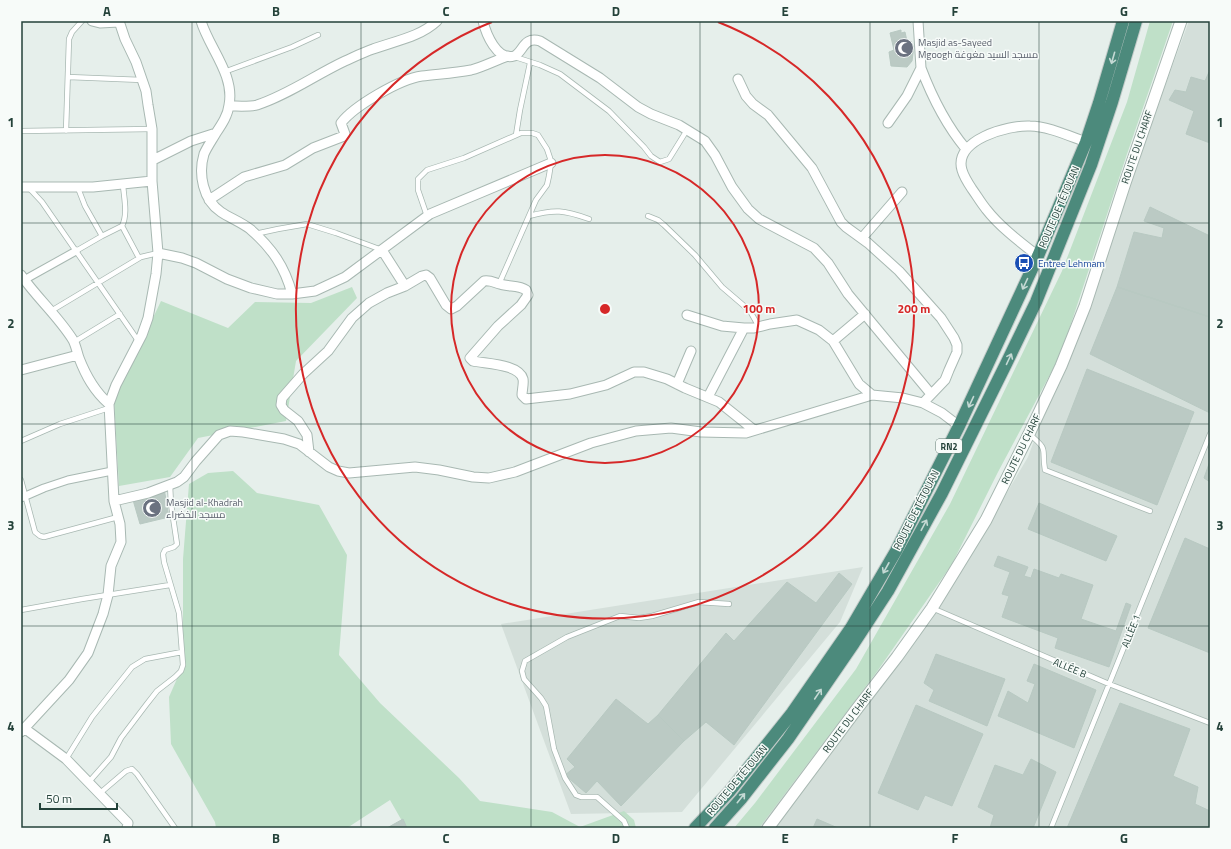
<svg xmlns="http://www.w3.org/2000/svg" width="1231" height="849" font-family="'Titillium Web',Cairo,sans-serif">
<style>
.built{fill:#d4dfda}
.green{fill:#bfe0c8}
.building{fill:#bbcac4;stroke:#b8c9c2}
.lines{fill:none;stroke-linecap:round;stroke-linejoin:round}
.service-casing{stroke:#a8b8b2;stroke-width:6}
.pedestrian-casing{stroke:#a8b8b2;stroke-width:9}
.minor-casing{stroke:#a8b8b2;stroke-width:11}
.tertiary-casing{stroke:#a8b8b2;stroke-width:13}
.trunk-casing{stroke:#c2cac8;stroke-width:14}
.service{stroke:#fff;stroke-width:4.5}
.pedestrian{stroke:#fff;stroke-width:7}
.minor{stroke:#fff;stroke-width:9}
.tertiary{stroke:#fff;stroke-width:11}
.trunk{stroke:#4c8a7c;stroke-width:12}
.oneway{stroke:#c4d9d4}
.grid{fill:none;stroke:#24423a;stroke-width:1;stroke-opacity:0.55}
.ring{fill:none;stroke:#d62828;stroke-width:2}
.labels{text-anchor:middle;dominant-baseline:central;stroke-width:3;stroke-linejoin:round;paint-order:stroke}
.shield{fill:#f7fbf9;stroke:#637a73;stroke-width:1}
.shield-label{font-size:9px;font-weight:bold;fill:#24423a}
.worship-label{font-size:10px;fill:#5b616d;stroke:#f7fbf9;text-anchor:start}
.street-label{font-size:10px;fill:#24423a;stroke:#f7fbf9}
.transit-label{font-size:10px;fill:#164399;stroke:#f7fbf9;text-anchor:start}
.centre{fill:#d62828;stroke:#f7fbf9;stroke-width:2}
.ring-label{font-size:12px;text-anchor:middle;font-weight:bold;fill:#d62828;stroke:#f7fbf9;stroke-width:3;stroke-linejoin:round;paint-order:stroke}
.neatline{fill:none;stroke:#24423a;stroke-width:1.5}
.grid-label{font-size:13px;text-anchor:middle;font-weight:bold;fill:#24423a}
</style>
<rect width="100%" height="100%" fill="#e6efeb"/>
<path class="built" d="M1189 21H1210V828H746L931 621 1028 457Z
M863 567 840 622 682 812 571 814 501 624Z"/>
<path class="green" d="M1150 21H1173L1127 154 1061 354 998 472 952 564 876 673 759 828H734L755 803 856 669 950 504 1062 271 1127 102Z
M352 287 357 298 296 361 286 421 198 438 170 477 119 486 114 400 161 301 228 328 255 302 311 303Z
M233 471 257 493 319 505 347 555 339 655 380 703 459 778 480 801 552 812 580 827 624 811 634 820 636 828H406L390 800 347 828H216L215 822 171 744 169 697 183 665V559L189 484 208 473Z"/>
<path class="building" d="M901 30V33L905 32 908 46H914L912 61 907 67 891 66 889 52 894 50 890 33Z
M1209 72H1210V143L1186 134 1194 111 1169 100 1175 90 1186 92 1191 77 1205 81Z
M1150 207 1210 236V317L1117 287 1134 232 1162 238 1164 228 1144 221Z
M1117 287 1210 317V413L1090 354Z
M1087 369 1194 412 1157 505 1051 462Z
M1210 461V482L1204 478Z
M164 488 169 517 140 524 133 500 161 493V489Z
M1039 503 1117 536 1106 561 1028 529Z
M1185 538 1210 549V653L1148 628Z
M998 556 1028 567 1024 576 1031 578 1034 569 1059 578 1061 574 1093 585 1081 619 1116 631 1126 603 1131 605 1109 667 1055 648 1058 638 1002 617 1009 596 1002 594 1010 572 994 566Z
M839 573 852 584 734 745 706 722 684 741 658 715 726 633 734 641 787 582 816 603Z
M936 654 1005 679 987 726 929 701 934 690 924 683Z
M1034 664 1096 690 1074 748 998 716 1008 691 1028 703 1035 684 1027 681Z
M616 699 648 724 658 715 684 741 621 806 597 781 586 793 565 775 575 767 567 759Z
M1120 703 1190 729 1173 776 1198 787 1195 804 1210 811 1209 828H1067Z
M916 705 983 734 952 806 925 795 918 810 878 793Z
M1031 759 1056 772 1033 828H990L994 815 978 807 995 765 1023 775Z
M403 819 407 828H387Z
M817 819 838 828H813Z"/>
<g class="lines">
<defs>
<path id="service" d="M515 57 540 65 560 74 609 111 644 147 651 156 660 162 669 159 687 130
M224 72 292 47 318 35
M68 77 142 80
M21 131 152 129
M66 131 69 39 72 32 82 21
M516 135 520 110 530 63
M28 187 42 202 139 342
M78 188 85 206 102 236
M427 216 418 190V179L427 170 464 158 521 133H532L538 135 547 149 550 158 551 163 549 176 547 185 536 200 499 284
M529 216C555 209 564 210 589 219
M648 216 658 220 664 225 695 255 722 287 750 311 759 327
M122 226 139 258
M255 234 278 229 307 224 336 233 382 250
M76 251 102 236 122 226C128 214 124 198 123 185
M51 311 141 257 158 253
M74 342 120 314
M1029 434C1050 451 1041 448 1045 470L1150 511
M21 441 60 424 109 408
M21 480 35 532 40 536 44 537 118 517
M932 608 1109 684 1210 723
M21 610 82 599 170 585
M66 759 92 717 132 667 145 659 182 652
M88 783 111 757 121 738 146 705 157 691 175 677 181 671 183 665 179 613 164 562 163 554 165 550 174 547 177 544 171 504 170 485
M99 794 126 771 132 769 137 774 175 828
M627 828 624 821 597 797H581L576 795 565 778 554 749 546 706 541 698 524 679 522 671 525 661 567 637 620 616 639 618 652 616 699 602 729 604
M1051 828 1210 434"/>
<path id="pedestrian" d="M24 280 76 251
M21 498 44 488 68 480 112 471"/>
<path id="minor" d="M92 21 100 23 119 22
M201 21C209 48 235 75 229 105 228 115 222 124 216 133
M483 21C486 34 497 61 514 56 523 53 523 36 540 41L600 78 638 107 651 114 679 125 705 141 715 155 732 187 748 209 759 219 814 248 828 263 848 294 931 394
M921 68C932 97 946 125 966 149
M738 79 746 96 753 104 768 115 812 168 841 222 846 227 868 243 899 271 941 318 954 338 957 345V352L949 370 945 380 923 403 942 413 959 426
M229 106C238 106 249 107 257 105 288 95 315 75 345 61 354 57 364 52 373 49 395 41 420 37 437 21
M888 123 907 96 921 68 918 21
M153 160 191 141 216 133C212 140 207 147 204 154 198 174 203 200 221 212 230 218 241 222 250 229 272 248 285 267 292 294
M21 187H93L152 181
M209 200 244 177 285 165 313 148 344 136 345 134 341 123C354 106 400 79 422 76 438 74 455 73 471 70 483 67 496 60 508 56
M862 238 902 192
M158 253 182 258 196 263 227 279 251 288 277 294H292L315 291 345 277 430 214 551 163
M1038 256C1020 242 1000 227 986 209 981 203 977 196 972 189 968 183 964 177 962 170 953 140 1008 125 1030 126 1047 126 1069 136 1086 142
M21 275C37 298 58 316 73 340 76 346 77 352 79 358 86 376 94 391 109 404
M405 286 422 276 426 275 430 278 446 305 451 309 457 306 484 281C491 280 495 283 500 284 509 287 519 285 526 290L528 295 521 305 498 326 470 358 473 361C486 364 519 364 523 379 524 384 522 390 522 395L526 399 570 394 606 385 634 372H644L667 379 685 388 719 402 754 430
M687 315 722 326 744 328H754L770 324 797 320 819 330 833 341 859 384 872 395 903 398 923 403
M833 341 865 314
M21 370 78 355
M677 384 691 351
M708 397 744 328
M309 452 307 435 298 421 284 410 281 405 282 398 303 374 328 351 352 318 369 303 387 293 405 286 382 250
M114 501 148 493 177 482 184 477 196 461 219 435 230 431 243 432 284 439 299 444 329 467 338 471 349 473 415 467 439 470 473 477 489 478 515 472 591 443 636 431 671 428 701 432 746 433 872 395
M24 728 66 759 128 823 127 828
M21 732 69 680 88 653 103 614 108 595 111 566 121 542 120 524 114 501 109 404 116 385 142 335 148 318 156 274 158 253 152 181V129L148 105 146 91 136 62 125 39 119 21"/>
<path id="tertiary" d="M768 828 856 710 897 657 932 608 986 520 1029 434 1061 366 1085 306 1125 183 1181 21"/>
<path id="trunk" d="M695 828 729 792 792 713 851 628 896 551 959 426 1038 256 1086 142 1099 103 1123 21
M715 828 741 799 788 739 854 643 888 591 942 493 1006 364 1036 302 1091 165 1112 102 1136 21"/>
</defs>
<use href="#service" class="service-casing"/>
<use href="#pedestrian" class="pedestrian-casing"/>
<use href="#minor" class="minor-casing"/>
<use href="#tertiary" class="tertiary-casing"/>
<use href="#trunk" class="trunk-casing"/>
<use href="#service" class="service"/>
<use href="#pedestrian" class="pedestrian"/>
<use href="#minor" class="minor"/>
<use href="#tertiary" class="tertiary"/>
<use href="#trunk" class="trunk"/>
</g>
<defs><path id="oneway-shaft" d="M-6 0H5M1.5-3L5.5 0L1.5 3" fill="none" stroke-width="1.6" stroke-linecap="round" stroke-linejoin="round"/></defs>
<g class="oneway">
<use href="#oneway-shaft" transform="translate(1113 58) rotate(106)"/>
<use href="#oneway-shaft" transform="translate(1025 284) rotate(115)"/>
<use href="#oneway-shaft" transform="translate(1009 359) rotate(-65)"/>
<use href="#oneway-shaft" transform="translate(971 402) rotate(115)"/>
<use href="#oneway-shaft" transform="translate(924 525) rotate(-62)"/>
<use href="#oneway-shaft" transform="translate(886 568) rotate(119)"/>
<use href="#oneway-shaft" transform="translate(818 694) rotate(-56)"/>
<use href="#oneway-shaft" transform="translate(741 798) rotate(-51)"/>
</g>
<path class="grid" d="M192 21V828M361 21V828M531 21V828M700 21V828M870 21V828M1039 21V828M21 223H1210M21 424H1210M21 626H1210"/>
<g class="ring">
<circle cx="605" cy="309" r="154"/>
<path d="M718 22A309 309 0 1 1 492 22"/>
</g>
<defs>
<symbol id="mosque-disc" viewBox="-11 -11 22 22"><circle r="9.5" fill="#6b7280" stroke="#f7fbf9"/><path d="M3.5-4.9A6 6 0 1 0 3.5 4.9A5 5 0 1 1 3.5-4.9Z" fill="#fff"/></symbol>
<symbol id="bus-disc" viewBox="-11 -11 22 22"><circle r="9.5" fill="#1a4fb4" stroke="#f7fbf9"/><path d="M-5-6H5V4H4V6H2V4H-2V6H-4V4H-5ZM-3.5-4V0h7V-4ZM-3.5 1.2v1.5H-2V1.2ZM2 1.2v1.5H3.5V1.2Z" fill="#fff"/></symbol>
</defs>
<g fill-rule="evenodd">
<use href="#mosque-disc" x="893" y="37" width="22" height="22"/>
<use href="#bus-disc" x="1013" y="252" width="22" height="22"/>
<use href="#mosque-disc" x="141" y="497" width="22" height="22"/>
</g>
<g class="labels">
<rect class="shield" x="936" y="439" width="26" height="14" rx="3"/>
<g class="shield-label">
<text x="949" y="446">RN2</text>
</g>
<g class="worship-label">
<text x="918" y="42">Masjid as-Sayeed<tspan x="918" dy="12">Mgoogh مسجد السيد مغوغة</tspan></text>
<text x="166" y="502">Masjid al-Khadrah<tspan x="166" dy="12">مسجد الخضراء</tspan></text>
</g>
<g class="street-label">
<text transform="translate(1137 147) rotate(-71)">ROUTE DU CHARF</text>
<text transform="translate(1059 207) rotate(-67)">ROUTE DE TÉTOUAN</text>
<text transform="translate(1021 449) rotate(-64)">ROUTE DU CHARF</text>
<text transform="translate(916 510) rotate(-63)">ROUTE DE TÉTOUAN</text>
<text transform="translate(1131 631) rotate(-68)">ALLÉE 1</text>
<text transform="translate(1070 668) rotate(23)">ALLÉE B</text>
<text transform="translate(848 721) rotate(-53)">ROUTE DU CHARF</text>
<text transform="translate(737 780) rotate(-50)">ROUTE DE TÉTOUAN</text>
</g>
<g class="transit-label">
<text x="1038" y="263">Entree Lehmam</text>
</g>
</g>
<circle cx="605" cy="309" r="6" class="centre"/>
<g class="ring-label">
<text x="759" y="313">100 m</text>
<text x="914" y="313">200 m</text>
</g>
<rect width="1231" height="849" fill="none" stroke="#f7fbf9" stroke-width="44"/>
<path d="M40 803v6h77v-6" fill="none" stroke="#24423a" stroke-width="2"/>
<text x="46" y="803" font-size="12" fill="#24423a" stroke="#f7fbf9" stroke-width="3" paint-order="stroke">50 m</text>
<rect x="22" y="22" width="1187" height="805" class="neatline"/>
<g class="grid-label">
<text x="107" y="16">A</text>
<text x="276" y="16">B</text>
<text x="446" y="16">C</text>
<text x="616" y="16">D</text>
<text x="785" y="16">E</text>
<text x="955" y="16">F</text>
<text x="1124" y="16">G</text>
<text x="11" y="127">1</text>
<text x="1220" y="127">1</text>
<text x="11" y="328">2</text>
<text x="1220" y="328">2</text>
<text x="11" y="530">3</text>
<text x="1220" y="530">3</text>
<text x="11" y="731">4</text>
<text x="1220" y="731">4</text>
<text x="107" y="843">A</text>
<text x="276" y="843">B</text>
<text x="446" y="843">C</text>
<text x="616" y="843">D</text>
<text x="785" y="843">E</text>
<text x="955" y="843">F</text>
<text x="1124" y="843">G</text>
</g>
</svg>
